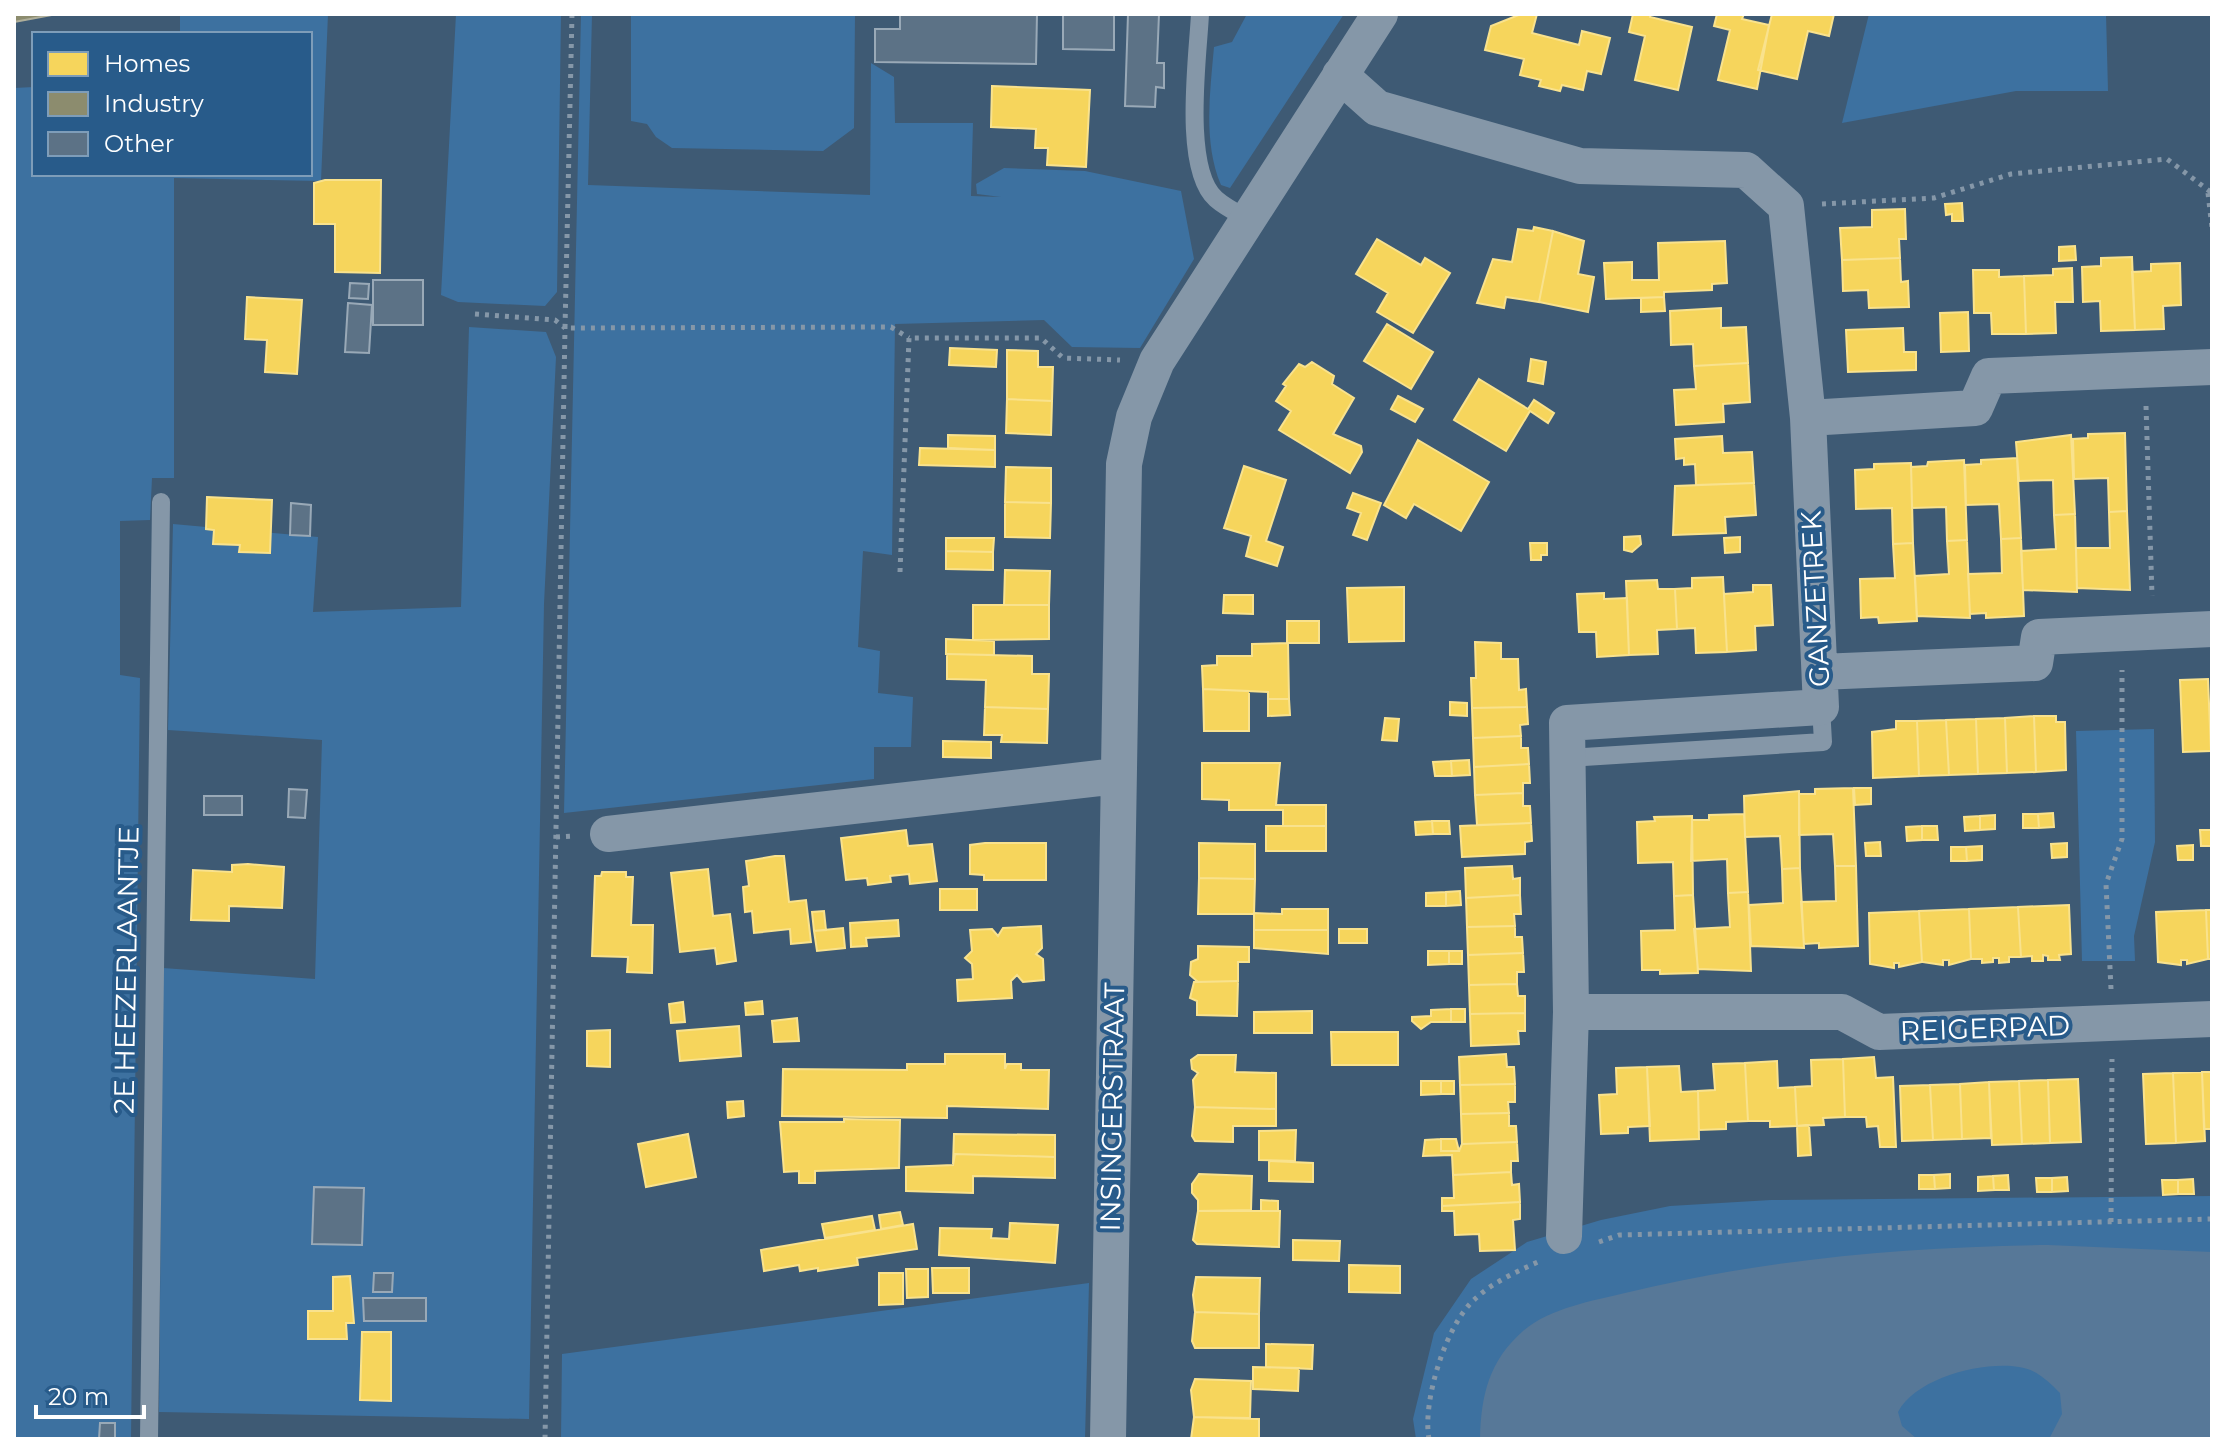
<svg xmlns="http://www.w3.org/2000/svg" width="2226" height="1453" font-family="Montserrat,sans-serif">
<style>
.green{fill:#3d71a0}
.water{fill:#577898}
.homes{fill:#f6d55c;stroke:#f9e28d;stroke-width:2}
.industry{fill:#8c8c6e;stroke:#aeae9a;stroke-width:2}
.building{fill:#5c7286;stroke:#99a9b7;stroke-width:2}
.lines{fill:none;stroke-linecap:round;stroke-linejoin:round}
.path{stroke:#8597a8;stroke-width:5;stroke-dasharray:4 6;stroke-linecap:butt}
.lane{stroke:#8597a8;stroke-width:18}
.street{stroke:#8597a8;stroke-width:36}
.labels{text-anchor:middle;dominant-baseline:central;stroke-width:8;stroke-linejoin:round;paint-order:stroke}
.street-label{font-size:28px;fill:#fff;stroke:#285b8a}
</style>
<rect width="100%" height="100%" fill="#3e5a74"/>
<path class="green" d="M180 14H328L321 181 174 178V478H152L150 520 120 521V675L140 678 131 1439H14V88L34 87V174H310V34H180Z
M456 14H561L557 292 545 306 458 302 441 295Z
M581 14H592L588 185 870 195 871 63 894 77 895 123H973L971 196 1001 197 977 194 976 184 1004 168 1085 171 1181 191 1194 259 1140 348 1072 347 1044 320 895 324 892 555 863 551 858 647 880 651 878 693 913 697 911 747H874V779L564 813Z
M631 14H855L854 128 823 151 672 148 656 137 647 124 631 121Z
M1247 14H1344L1230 188 1221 185C1203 142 1210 93 1214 47L1232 42Z
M1869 14H2106L2108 91H2016L1842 123Z
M469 327 546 332 556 357 544 604 529 1419 159 1412 163 968 315 979 322 740 168 730 173 524 318 537 313 612 461 607Z
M2154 729 2155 842 2134 936 2135 961H2082L2076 731Z
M2212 1196V1439H1416L1413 1419 1434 1333 1471 1279 1527 1242 1601 1220 1670 1206 1771 1200Z
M1089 1283 1085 1439H561L562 1354Z"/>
<path class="water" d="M2048 1245 2212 1252V1439H2049L2062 1414 2060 1393C2049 1382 2036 1369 2019 1367 1982 1361 1916 1378 1898 1412L1902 1426 1917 1439H1480C1481 1395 1489 1361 1523 1331 1550 1308 1592 1301 1625 1293 1764 1259 1906 1247 2048 1245Z"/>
<path class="homes" d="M1521 14H1537L1532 33 1579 45 1582 31 1610 38 1601 74 1587 71 1583 90 1562 85 1560 91 1539 86 1541 80 1520 75 1524 59 1485 50 1491 26Z
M1633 14H1650V17L1692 27 1678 90 1635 80 1645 36 1629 32Z
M1717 14H1744L1742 19 1769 25 1757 89 1718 80 1730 30 1714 26Z
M1772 14H1834L1829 36 1808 31 1797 79 1758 70Z
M992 86 1090 90 1086 167 1047 165 1048 148H1035L1036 129 991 127Z
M325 180H381L380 273 335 272V224H314V183Z
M1945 204 1962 203 1963 221H1952V214L1946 215Z
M1905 209 1906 239H1899L1900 258 1842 260 1840 228 1872 227V210Z
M1534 227 1553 231 1539 302 1506 297 1504 308 1477 303 1493 259 1512 262 1518 229 1533 231Z
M1553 231 1584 241 1578 274 1594 277 1588 312 1539 302Z
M1377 239 1421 265 1425 258 1450 273 1413 333 1377 312 1388 293 1356 274Z
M1725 241 1727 283 1712 284V290L1664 292V297L1606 299 1604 263 1632 262V280H1659L1658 243Z
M2075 246 2076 260 2059 261V247Z
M2132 257 2135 330 2101 331 2100 301 2083 302 2082 267 2101 266V258Z
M1900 258 1901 282 1908 281 1909 307 1869 308 1868 290 1843 291 1842 260Z
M2180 263 2181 305 2163 306 2164 329 2135 330 2132 272 2151 271V264Z
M2072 268 2073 302H2055L2056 333 2026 334 2024 276 2053 275V269Z
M1973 270H1999V277L2024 276 2026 334H1992L1991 313H1974Z
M247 297 302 300 297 374 265 372 267 340 245 339Z
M1664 297 1665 311 1641 312V298Z
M1721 308V328L1746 327 1748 363 1694 366 1693 344 1671 345 1670 311Z
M1968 312 1969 351 1941 352 1940 313Z
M1387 324 1433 352 1411 389 1364 361Z
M1903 328 1904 352H1916V370L1848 372 1846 330Z
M950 348 997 350 996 367 949 365Z
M1007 350 1038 351V367H1053L1052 401 1007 399Z
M1531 359 1546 362 1543 384 1528 381Z
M1312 362 1334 376 1332 384 1354 398 1333 434 1361 446 1362 452 1350 473 1279 430 1291 411 1276 401 1286 386 1283 384 1299 364 1305 367Z
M1748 363 1750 402 1723 404 1724 422 1676 425 1674 390 1696 389 1694 366Z
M1479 379 1528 409 1534 400 1554 413 1548 423 1530 411 1506 451 1454 420Z
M1398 396 1423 409 1415 422 1391 409Z
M1007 399 1052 401 1051 435 1006 433Z
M2125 433 2127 511 2109 512 2108 478 2074 479 2073 439 2088 438V434Z
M948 435 995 436V450L948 448Z
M2071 435 2075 514 2054 515 2053 480 2019 481 2016 442Z
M1722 436 1723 453 1752 452 1754 483 1696 485 1695 464 1684 465V458L1676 459 1675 439Z
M1418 440 1489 482 1461 531 1414 504 1406 518 1384 505Z
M920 448 995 450V467L919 465Z
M2017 458 2021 538 2001 539 1999 504 1966 505 1965 465 1981 464V460Z
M1964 460 1967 540 1947 541 1946 507 1912 508 1911 467 1927 466 1928 462Z
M1911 463 1913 543 1893 544 1892 508 1856 509 1855 470 1874 469V464Z
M1244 466 1286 480 1266 541 1283 547 1277 566 1246 556 1251 536 1224 528Z
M1006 467 1051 468V503L1005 502Z
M1754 483 1756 515 1725 517 1726 533 1673 535 1675 486Z
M1353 493 1381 503 1367 540 1353 535 1361 513 1347 508Z
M207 497 272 500 270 553 239 552 240 545 213 544 214 530 206 529Z
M1005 502 1051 503 1050 538 1005 537Z
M2127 511 2130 590 2077 588 2076 548H2110L2109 512Z
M2075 514 2077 592 2023 590 2021 551 2056 549 2054 515Z
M1640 536 1641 544 1632 552 1624 550V537Z
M1740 537V552L1725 553 1724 538Z
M946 538H994L993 552 946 551Z
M2021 538 2024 616 1986 618V613L1970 614 1968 574 2002 573 2001 539Z
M1967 540 1970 618 1917 616 1915 576 1949 574 1947 541Z
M1530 543H1547V555H1541V560H1531Z
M1913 543 1917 621 1879 623 1878 617 1861 618 1860 579 1895 578 1893 544Z
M946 551 993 552V570L946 569Z
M1005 570 1050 571 1049 605H1004Z
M1723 577 1727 652 1696 653 1695 628 1677 629 1675 589 1692 588V578Z
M1657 580 1658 589H1675L1677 629 1657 630 1658 654 1629 655 1626 581Z
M1753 585H1771L1773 625 1755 626 1756 650 1727 652 1724 594 1753 592Z
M1404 587V641L1349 642 1347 588Z
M1604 593V599L1627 598 1629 655 1597 657 1596 632H1579L1577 594Z
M1224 595H1253V614L1223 613Z
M973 605H1049V639L973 640Z
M1287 621H1319V643H1287Z
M946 639 994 641V655L946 654Z
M1475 642 1501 643V659H1518L1519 690 1526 689 1527 707 1472 708 1471 678H1476Z
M1288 643 1289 699H1268V692L1203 689 1202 666 1217 665V656H1252V644Z
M947 654 1032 656V674H1049L1048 709 985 707 986 680 947 679Z
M2208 679 2211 751 2183 752 2180 680Z
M1203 689 1249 691V731H1204Z
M1268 699H1289L1290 715 1268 716Z
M1450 702 1467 703V716L1450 715Z
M985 707 1048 709 1047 743 1001 742 1002 735H984Z
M1527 707 1528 724 1520 725 1521 736 1473 738 1472 708Z
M2034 716H2056V722H2065L2066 770 2036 772Z
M2034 716 2036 772 2007 773 2005 718Z
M1385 718 1399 719 1397 741 1382 740Z
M2005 718 2007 773 1978 774 1976 719Z
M1976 719 1978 774 1949 775 1946 720Z
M1946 720 1949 775 1919 776 1917 721Z
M1896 721H1917L1919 776 1873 778 1872 732 1896 729Z
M1521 736V748H1528L1529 764 1474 767 1473 738Z
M943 741 991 742V758L943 757Z
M1469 760 1470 775 1452 776 1451 761Z
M1451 761 1452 776H1435L1433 762Z
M1202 763H1280L1276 805H1326V826H1283V810H1229V800L1202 799Z
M1529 764 1530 783H1523V793L1475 795 1474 767Z
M1853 788 1856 866H1835L1833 834 1799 835V794H1815V789Z
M1854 788H1871V804L1855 805Z
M1799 791 1800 868 1782 869 1780 836 1745 837 1744 796Z
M1523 793V806H1530L1531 823 1477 825 1475 795Z
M2053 813 2054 827 2039 828 2038 814Z
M1744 814 1748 892 1728 893 1727 859 1691 861 1692 820H1709V815Z
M2023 814H2038L2039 828H2023Z
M1995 815V829L1980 830V816Z
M1692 816 1693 895 1674 896 1673 862 1638 863 1637 822 1655 821 1654 817Z
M1980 816V830L1965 831 1964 817Z
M1432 821H1449L1450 834H1433Z
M1432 821 1433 834 1416 835 1415 822Z
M1531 823 1532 841 1525 842V854L1462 857 1460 826Z
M1266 826H1326V851H1266Z
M1922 826V840L1907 841 1906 827Z
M1922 826H1937L1938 840H1922Z
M906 830 908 846 932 844 937 881 910 884 909 874 890 876 891 882 868 885 867 878 846 880 841 838Z
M2200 830H2212V846H2201Z
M1880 842 1881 856H1866L1865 843Z
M985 843H1046V880H984V875L970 874V845Z
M1199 843 1255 844V879L1199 878Z
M2067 843V857L2052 858 2051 844Z
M2193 845V860H2178L2177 846Z
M1982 846V860L1967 861 1966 847Z
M1951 847H1966L1967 861H1951Z
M775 856H784L789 902 806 900 811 942 791 944 790 929 754 933 752 911 745 912 743 887 749 886 746 861Z
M248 864 284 867 282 908 229 906V921L191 920 193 870 232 872V865Z
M1512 866 1513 879 1520 878V895L1466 898 1465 868Z
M1835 866H1856L1858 946 1819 948V943L1804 944 1801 902 1836 901Z
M1800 868 1804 948 1751 946 1749 905 1783 903 1782 869Z
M708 869 713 916 730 914 736 961 717 964 715 948 680 952 671 873Z
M602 872H626V877H633L631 925H653L652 973 627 972 628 957 592 956 595 876H601Z
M1199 878 1255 879 1254 914H1198Z
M940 889H977V910H940Z
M1460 891 1461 905 1446 906V892Z
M1446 892V906H1426V893Z
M1748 892 1751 971 1698 969 1694 929 1730 927 1728 893Z
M1520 895 1521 914H1514L1515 926 1467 927 1466 898Z
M1693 895 1698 973 1660 974V970H1642L1641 931 1675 930 1674 896Z
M2069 905 2071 954 2059 955 2060 960H2048V956L2043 955V961H2032V956L2021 957 2018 907Z
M2018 907 2021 957H2009V962L1999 963V958H1993V962L1982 963V959H1971L1969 909Z
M1282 909H1328V930H1254V913L1282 914Z
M1969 909 1971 959 1949 965V960H1943V965L1922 962 1919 911Z
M2206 910H2212V959H2208Z
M2206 910 2208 959 2187 964V960H2181V965L2158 962 2156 912Z
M824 911 826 930 814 931 812 912Z
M1919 911 1922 962 1899 967V963H1894V968L1870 964 1869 913Z
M898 920 899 936 866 938 867 946 851 947 850 923Z
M1041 926 1042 948 1036 954 1043 959 1044 980 1023 982 1017 975 1011 981 1012 998 958 1001 957 980 973 979 972 964 965 958 972 951 970 930 992 929 998 936 1003 928Z
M1515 926V937H1522L1523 953 1468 955 1467 927Z
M843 928 845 948 817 951 814 931Z
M1339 929H1367V943H1339Z
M1254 930H1328V954L1254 948Z
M1198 946 1249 947V962H1238V981L1198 982 1190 975 1191 962 1198 959Z
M1428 951H1449V964L1428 965Z
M1449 951H1462V964H1449Z
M1523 953 1524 972H1517V984L1469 985 1468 955Z
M1238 981 1237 1016 1197 1015V1001L1190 998 1194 982Z
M1517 984 1518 996H1525V1013L1470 1014 1469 985Z
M762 1001 763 1014 746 1015 745 1003Z
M683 1002 685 1022 671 1023 669 1004Z
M1451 1009V1022H1431L1421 1029 1412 1021V1017L1431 1016V1010Z
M1451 1009H1465V1022H1451Z
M1312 1011V1033H1254V1012Z
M1525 1013V1031H1518L1519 1044 1471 1046 1470 1014Z
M797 1018 799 1041 774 1042 772 1021Z
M739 1026 741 1056 680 1061 677 1031Z
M610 1030V1067L587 1066V1031Z
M1331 1032H1398V1065H1332Z
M945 1054H1005V1069L1007 1064H1021V1070H1049L1048 1109 947 1106V1118L782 1116 783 1069 907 1070V1064H945Z
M1506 1054 1507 1067H1514L1515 1084 1460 1085 1459 1057Z
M1198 1055H1236L1235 1072 1276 1073V1109L1195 1107 1193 1080 1198 1073 1192 1069 1191 1060Z
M1874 1057 1876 1078 1893 1077 1896 1147H1880L1878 1126 1867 1127 1866 1117H1845L1843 1059Z
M1843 1059 1845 1117 1823 1118 1824 1125 1797 1126 1795 1087 1812 1086 1811 1060Z
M1777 1061 1778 1088 1795 1087 1797 1126 1770 1127V1121H1748L1745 1063Z
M1745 1063 1748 1121 1726 1122V1129L1699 1130 1698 1091 1715 1090 1713 1064Z
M1679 1066 1681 1092 1698 1091 1699 1139 1650 1141 1647 1067Z
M1647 1067 1650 1126 1628 1127V1133L1601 1134 1599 1095 1617 1094 1616 1068Z
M2202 1072H2212V1129H2204Z
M2202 1072 2205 1141 2176 1143 2173 1073Z
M2173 1073 2176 1143 2146 1144 2143 1074Z
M2078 1079 2081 1142 2050 1143 2048 1080Z
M2048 1080 2050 1143 2022 1144 2019 1081Z
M1421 1081H1441V1094L1421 1095Z
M1441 1081H1454V1094H1441Z
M2019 1081 2022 1144 1992 1145 1989 1082Z
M1989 1082 1991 1138 1962 1139 1960 1084Z
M1515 1084V1102H1508L1509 1113 1461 1114 1460 1085Z
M1960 1084 1962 1139 1933 1140 1930 1085Z
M1930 1085 1933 1140 1902 1141 1900 1086Z
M743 1101 744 1116 728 1118 727 1102Z
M1195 1107 1276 1109V1126H1233V1142L1195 1141 1192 1136Z
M1509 1113V1126H1516L1517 1142 1462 1144 1461 1114Z
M844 1119 900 1120 899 1168 815 1171V1183H799V1171L784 1172 780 1122H844Z
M1809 1125 1811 1155 1798 1156 1797 1126Z
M1296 1130 1295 1161 1259 1160V1131Z
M688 1134 696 1177 646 1187 638 1144Z
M954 1134 1055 1135V1157L955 1154 953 1164Z
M1441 1139V1151H1459L1462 1144 1517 1142 1518 1161H1511V1172L1453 1175 1452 1155 1423 1156 1425 1140Z
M1441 1139H1456L1459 1151H1441Z
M955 1154 1055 1157V1178L973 1176V1193L906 1191V1167L953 1165Z
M1269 1161 1313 1163V1182L1269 1181Z
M1511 1172 1512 1185 1519 1184 1520 1202 1442 1206V1198H1454L1453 1175Z
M1199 1174 1252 1176 1251 1210 1198 1211V1200L1192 1193V1184Z
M1950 1174V1188L1935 1189 1934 1175Z
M1919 1175H1934L1935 1189H1919Z
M2008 1175 2009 1190H1994L1993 1176Z
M1993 1176 1994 1190 1978 1191V1177Z
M2067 1177 2068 1191 2052 1192V1178Z
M2036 1178H2052V1192H2037Z
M2193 1179 2194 1194H2178V1180Z
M2162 1180H2178V1194L2163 1195Z
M1261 1200 1278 1201V1211H1261Z
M1520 1202V1219L1513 1220 1515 1250 1480 1251 1479 1234 1455 1235 1454 1211H1442V1206Z
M1198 1211H1280L1279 1247 1197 1244 1193 1240Z
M900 1212 903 1225 881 1229 879 1215Z
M872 1216 875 1230 825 1238 822 1224Z
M1010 1223 1058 1225 1055 1263 939 1255 940 1228 992 1229 991 1238 1009 1239Z
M913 1224 917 1249 857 1258 858 1265 818 1271V1268L800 1271 799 1265 764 1271 761 1250Z
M1293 1240 1340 1241 1339 1261 1293 1260Z
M1349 1265 1400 1266V1293L1349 1292Z
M932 1268H969V1293H933Z
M906 1269H928V1297L907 1298Z
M879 1273H903V1304L879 1305Z
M350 1276 354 1323H346L347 1339H308V1311H333V1277Z
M1196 1277 1260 1278 1259 1314 1195 1312 1193 1295Z
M1195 1312 1259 1314V1348H1195L1192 1341Z
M362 1332H391V1401L360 1400Z
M1266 1344 1313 1345 1312 1369 1266 1367Z
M1253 1367 1299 1368 1298 1391 1253 1389Z
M1195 1379 1251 1381 1250 1418 1194 1417 1191 1390Z
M1194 1417 1259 1419V1439H1191Z"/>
<path class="industry" d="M14 14H57L14 22Z"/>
<path class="building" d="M900 14H1037L1036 64 875 62V29H900Z
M1063 14H1114V50L1063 49Z
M1128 14H1159L1157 63H1164V88L1156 87 1155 107 1125 106Z
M373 280H423V325H373Z
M350 283 369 284 368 299 349 298Z
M348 303 372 305 369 353 345 352Z
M291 503 311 505 310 536 290 535Z
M289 789 307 790 305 818 288 817Z
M204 796H242V815H204Z
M314 1187 364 1188 362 1245 312 1244Z
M374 1273H393L392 1292H373Z
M363 1298H426V1321H364Z
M100 1423H115V1439H99Z"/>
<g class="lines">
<path class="path" d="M572 14 565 328 891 327 909 338
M2208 193 2212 228
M1822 204 1934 198 2011 174 2167 159 2212 193
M475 314 555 320 565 328 545 1439
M2146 406 2152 596
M900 572 909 338H1041L1063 358 1120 360
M556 837 575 836
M2111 989 2106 884 2122 839V670
M2111 1222 2112 1059
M1599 1242 1619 1235 2212 1219
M1429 1439C1422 1402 1446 1324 1475 1299 1493 1282 1518 1271 1540 1261"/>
<path class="lane" d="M1200 14C1198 56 1182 169 1216 199 1225 207 1237 213 1248 219
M1568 758 1823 742 1821 707
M149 1439 161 502"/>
<path class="street" d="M1340 75 1377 108 1580 166 1746 170 1786 206 1808 418 1821 707 1567 723 1571 1012 1564 1236
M1808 418 1975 408 1989 376 2212 367
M1820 672 2035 663 2039 637 2212 629
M608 834 1117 776
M1571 1012H1842L1879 1032 2212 1019
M1108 1439 1124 464 1134 417 1157 361 1380 14"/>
</g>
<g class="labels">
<g class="street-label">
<text transform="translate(1815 599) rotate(-93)">GANZETREK</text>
<text transform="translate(126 970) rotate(-89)">2E HEEZERLAANTJE</text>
<text transform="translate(1985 1028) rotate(-2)">REIGERPAD</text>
<text transform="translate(1112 1107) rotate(-89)">INSINGERSTRAAT</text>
</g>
</g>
<rect width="2226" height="1453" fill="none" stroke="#ffffff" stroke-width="32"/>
<rect x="32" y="32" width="280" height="144" fill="#285b8a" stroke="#7e9db9" stroke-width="2"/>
<rect x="48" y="52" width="40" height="24" fill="#f6d55c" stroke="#7e9db9" stroke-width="2"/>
<text x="104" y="72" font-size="24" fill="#ffffff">Homes</text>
<rect x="48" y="92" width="40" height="24" fill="#8c8c6e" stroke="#7e9db9" stroke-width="2"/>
<text x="104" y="112" font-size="24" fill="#ffffff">Industry</text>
<rect x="48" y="132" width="40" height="24" fill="#5c7286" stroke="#7e9db9" stroke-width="2"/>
<text x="104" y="152" font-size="24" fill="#ffffff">Other</text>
<path d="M36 1405v12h108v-12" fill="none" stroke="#ffffff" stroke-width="4"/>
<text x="48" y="1405" font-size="24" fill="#ffffff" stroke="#285b8a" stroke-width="6" paint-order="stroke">20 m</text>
</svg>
